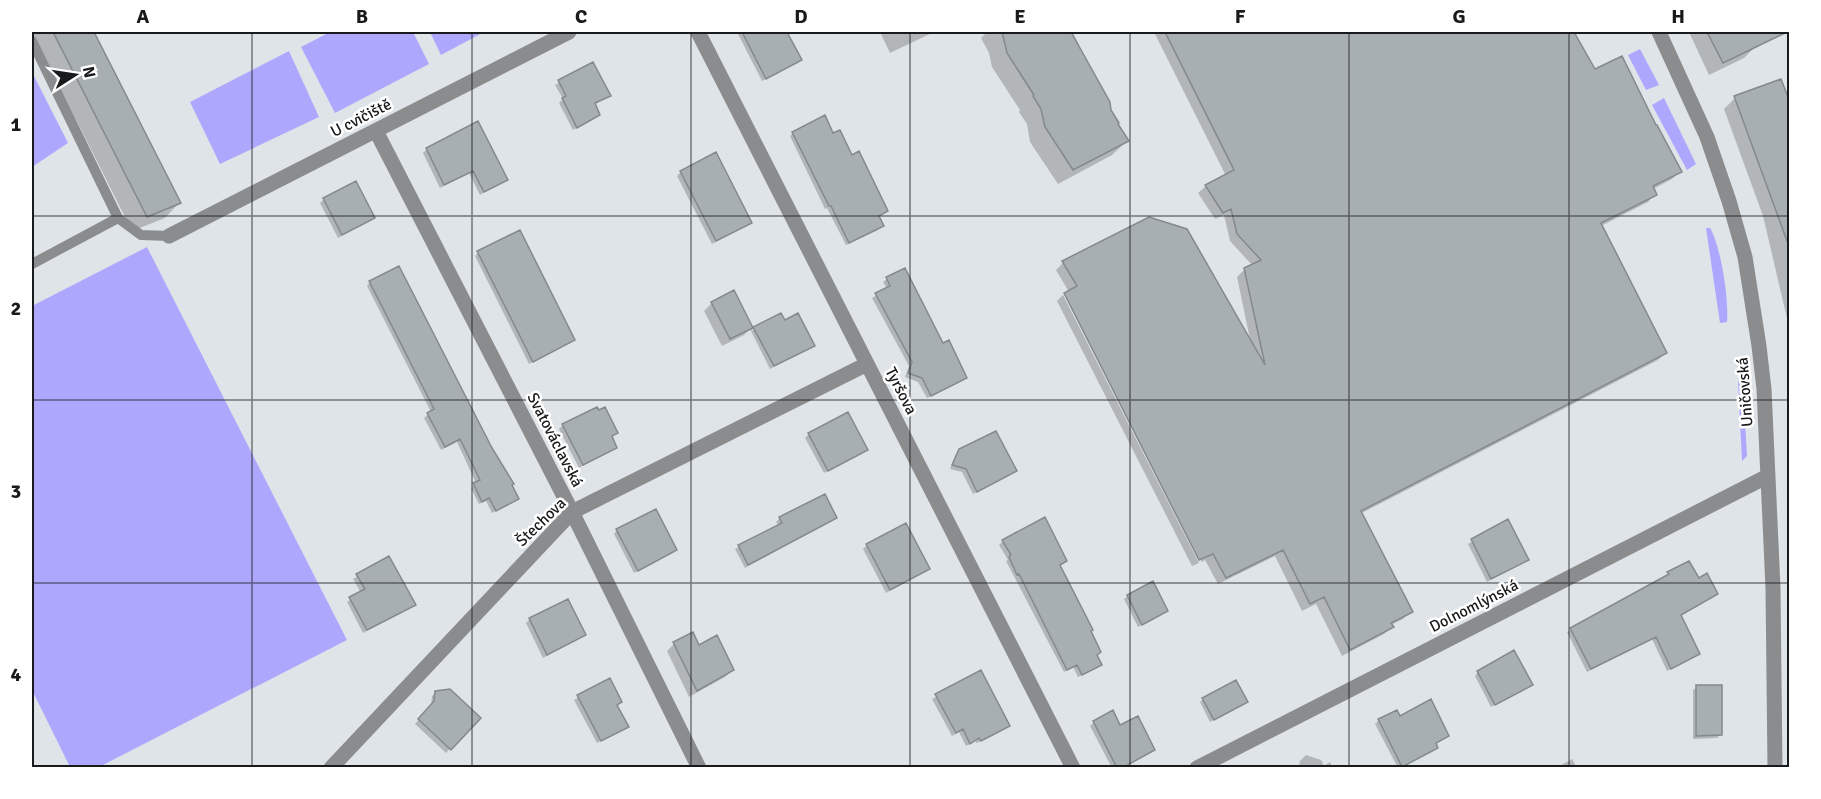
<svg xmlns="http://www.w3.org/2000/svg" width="1821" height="799" font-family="Signika,sans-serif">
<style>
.green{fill:#ada8fe}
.shadow{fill:#0003}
.building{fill:#a8afb2;stroke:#83898c;stroke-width:1.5}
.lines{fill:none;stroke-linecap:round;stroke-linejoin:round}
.lane{stroke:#8b8c8e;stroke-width:10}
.street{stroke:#8b8c8e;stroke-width:15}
.grid{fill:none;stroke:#191a1c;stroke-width:1.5;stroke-opacity:0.55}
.labels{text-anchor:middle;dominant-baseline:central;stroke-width:5;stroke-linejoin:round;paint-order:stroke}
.street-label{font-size:16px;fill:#191a1c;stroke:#fff}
.neatline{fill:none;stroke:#191a1c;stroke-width:2}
.grid-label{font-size:20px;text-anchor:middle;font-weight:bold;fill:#191a1c}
</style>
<rect width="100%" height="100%" fill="#dfe4e8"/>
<path class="green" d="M330 32H413L429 64 335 113 301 47Z
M430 32H484L441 55Z
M1640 49 1659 85 1646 90 1628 55Z
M289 51 319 117 220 164 190 102Z
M32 72 68 143 32 167Z
M1664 98 1696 164 1687 170 1652 105Z
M1706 228H1710C1721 246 1729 300 1727 322L1720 323Z
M147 247 347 640 99 767H70L32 690V306Z
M1738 381 1743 385 1747 456 1742 461Z"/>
<path class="shadow" d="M32 32H92L179 203 165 218 132 231Z
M737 32H786L800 60 762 81Z
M880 32H934L890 53Z
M987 32H1072L1078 42 1081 55 1116 124 1127 141 1112 155 1058 184 1030 142 1027 124 1019 112 1020 110 992 67 989 53 981 38Z
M1154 32H1573L1594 71 1680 171 1672 179 1653 189 1655 194 1648 202 1601 226 1665 353 1658 360 1360 514 1411 611 1403 619 1391 625 1392 627 1384 634 1342 656 1316 604 1302 611 1275 556 1218 584 1205 560 1202 562 1066 295H1064L1069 292 1056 270 1063 263 1149 218 1251 344 1237 277 1245 269 1252 265 1230 241 1224 215 1215 219 1198 193 1206 186 1226 176Z
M1689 32H1750L1757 45 1744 58 1709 75Z
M593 64 609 96 594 105 599 115 595 118 573 130 559 103 563 99 555 85Z
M1735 98 1790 106V331L1763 216 1724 109Z
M793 133 833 135 851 157 886 211 877 217 882 226 878 230 846 245 827 208 825 209 790 136Z
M427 149 506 179 480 195 469 173 440 188 423 153Z
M681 172 751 222 712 244 677 176Z
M324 199 373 218 338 238 320 203Z
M478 253 573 340 529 364 475 256Z
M887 279 942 345 965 377 962 381 927 398 918 382 905 377 909 366 872 298 887 289 883 282Z
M370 282 510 486 517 499 513 502 492 513 486 501 479 504 471 488 476 483 457 442 441 450 424 418 431 412 367 286Z
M733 292 752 330 785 322 813 345 770 369 750 329 744 335 722 346 704 311 712 303Z
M1063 295 1199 563 1192 566 1057 301Z
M563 425 616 433 611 437 615 447 579 468 559 429Z
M809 434 866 450 824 473 805 438Z
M960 450 1015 471 973 494 962 472 950 469 956 454Z
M780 518H836L745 568 735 549 779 526 776 522Z
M1508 521 1527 559 1487 582 1468 544Z
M617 530 676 550 634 573 614 534Z
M1003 541 1065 561 1059 566 1089 632 1096 656 1100 664 1097 668 1078 677 1073 667 1064 672 1006 561 1008 560 999 545Z
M867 545 928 569 886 593 863 549Z
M389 558 410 608 363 633 347 602 361 593 353 579Z
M1668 573 1698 580 1716 594 1680 616 1699 654 1667 671 1652 639 1587 672 1567 632 1665 578Z
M1128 596 1167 611 1138 627 1124 599Z
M530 619 584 635 543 658 526 623Z
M674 644 699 647 732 670 725 677 689 697 667 651Z
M981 672 1008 726 977 743 975 741 966 746 959 732 952 736 932 699Z
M1478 672 1531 685 1491 707 1475 676Z
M609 680 616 706 627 726 597 743 574 700Z
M1697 687 1720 735 1717 738 1693 739V690Z
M436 692 479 718 446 753 415 724 431 706 432 696Z
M1203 699 1247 702 1210 722 1200 702Z
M1399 718 1448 736 1435 744 1436 748 1433 751 1398 768 1375 724 1379 720Z
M1094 722 1119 727 1153 750 1123 768H1112L1090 726Z
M1306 755 1321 760 1324 766 1330 762 1333 768H1299L1300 761Z
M1572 759 1577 768H1556Z"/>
<path class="building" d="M53 32H94L181 203 147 217Z
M742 32H787L802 60 766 79Z
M1002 32H1071L1110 102 1111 110 1119 123 1118 124 1129 141 1073 170 1045 127 1041 109 1033 96 1034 95 1007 53Z
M1165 32H1574L1595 69 1622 56 1656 125H1657L1682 172 1653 186 1657 195 1601 223 1667 353 1361 511 1413 612 1391 623 1394 627 1350 650 1324 597 1310 604 1283 550 1226 578 1213 554 1199 560 1064 293 1077 286 1062 261 1149 217 1187 229 1265 365 1244 268 1261 260 1237 234 1231 209 1223 213 1205 185 1234 170Z
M1707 32H1787L1723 63Z
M593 62 611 96 595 103 600 115 577 128 562 98 566 96 558 80Z
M1781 79 1790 102V241H1787L1734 96Z
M825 115 833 133 840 130 852 155 859 151 888 211 879 216 884 226 849 243 831 206H829L792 132Z
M478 121 508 180 484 192 473 171 444 185 426 148Z
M716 152 752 223 716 241 680 171Z
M356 181 375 218 342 235 323 198Z
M520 230 575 340 533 362 477 251Z
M399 266 492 448 514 484 512 485 519 499 496 511 489 498 482 502 473 483 480 480 460 439 445 447 427 413 434 409 369 281Z
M905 268 943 343 949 340 967 378 931 396 922 378 908 373 912 362 875 293 890 286 886 277Z
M734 290 753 328 730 339 711 302Z
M781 313 785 320 798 313 815 346 774 366 753 327Z
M597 407 599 410 605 407 618 433 612 436 617 448 583 465 562 424Z
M848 412 868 450 828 471 808 433Z
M996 431 1017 471 977 492 966 469 952 465 959 449Z
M825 494 837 518 748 565 738 545 782 523 779 517Z
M656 509 677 550 638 571 616 529Z
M1045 517 1067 561 1060 565 1093 630 1091 631 1101 652 1097 655 1102 665 1082 675 1077 665 1067 670 1019 574 1017 575 1009 557 1011 555 1002 540Z
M1508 519 1529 560 1491 579 1471 539Z
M906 523 930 569 890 590 866 544Z
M389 556 416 605 367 630 349 597 365 589 356 574Z
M1689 561 1699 578 1707 573 1718 594 1681 615 1700 654 1671 669 1656 637 1591 669 1570 628 1669 574 1667 572Z
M1153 581 1168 611 1142 625 1127 595Z
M568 599 586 635 547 655 529 618Z
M693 632 699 645 717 635 734 670 697 691 673 642Z
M1514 650 1533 685 1495 705 1477 671Z
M981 670 1010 726 981 741 979 738 970 744 963 729 956 733 935 694Z
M610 678 622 702 617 705 629 727 601 741 577 695Z
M1236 680 1248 702 1214 720 1202 698Z
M1696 685H1722V735L1696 736Z
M450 689 481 718 451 750 418 719 434 701 435 691Z
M1431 699 1449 736 1436 743 1438 748 1402 767 1378 719 1397 710 1400 716Z
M1113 710 1120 725 1138 716 1155 750 1122 768H1117L1093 721Z"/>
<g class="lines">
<path class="lane" d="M32 41 118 218 141 235 169 236
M32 264 118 218"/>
<path class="street" d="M698 32 1073 768
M1659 32 1707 137 1729 201 1745 257 1759 346 1764 389 1773 588 1775 768
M376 131 572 512 699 768
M169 236 569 32
M331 768 572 512 867 364
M1197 768 1768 476"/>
</g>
<path class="grid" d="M252 32V768M472 32V768M691 32V768M910 32V768M1130 32V768M1349 32V768M1569 32V768M32 216H1790M32 400H1790M32 583H1790"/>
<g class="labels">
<g class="street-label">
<text transform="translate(361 118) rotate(-27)">U cvičiště</text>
<text transform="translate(901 391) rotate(63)">Tyršova</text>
<text transform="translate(1745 392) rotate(-94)">Uničovská</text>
<text transform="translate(555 440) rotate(63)">Svatováclavská</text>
<text transform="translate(541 522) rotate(-44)">Štechova</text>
<text transform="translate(1474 606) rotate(-27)">Dolnomlýnská</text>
</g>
</g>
<rect width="1821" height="799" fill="none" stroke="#ffffff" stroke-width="66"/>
<g transform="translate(75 75) rotate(78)" stroke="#ffffff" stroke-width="4.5" paint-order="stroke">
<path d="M0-4.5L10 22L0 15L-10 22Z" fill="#191a1c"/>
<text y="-9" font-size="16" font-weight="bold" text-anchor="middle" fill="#191a1c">N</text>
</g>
<rect x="33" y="33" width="1755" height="733" class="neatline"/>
<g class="grid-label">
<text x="143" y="23">A</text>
<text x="362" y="23">B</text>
<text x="581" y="23">C</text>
<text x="801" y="23">D</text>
<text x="1020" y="23">E</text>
<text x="1240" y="23">F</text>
<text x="1459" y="23">G</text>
<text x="1678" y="23">H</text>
<text x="16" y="131">1</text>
<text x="16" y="315">2</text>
<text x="16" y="498">3</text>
<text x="16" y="681">4</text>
</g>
</svg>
